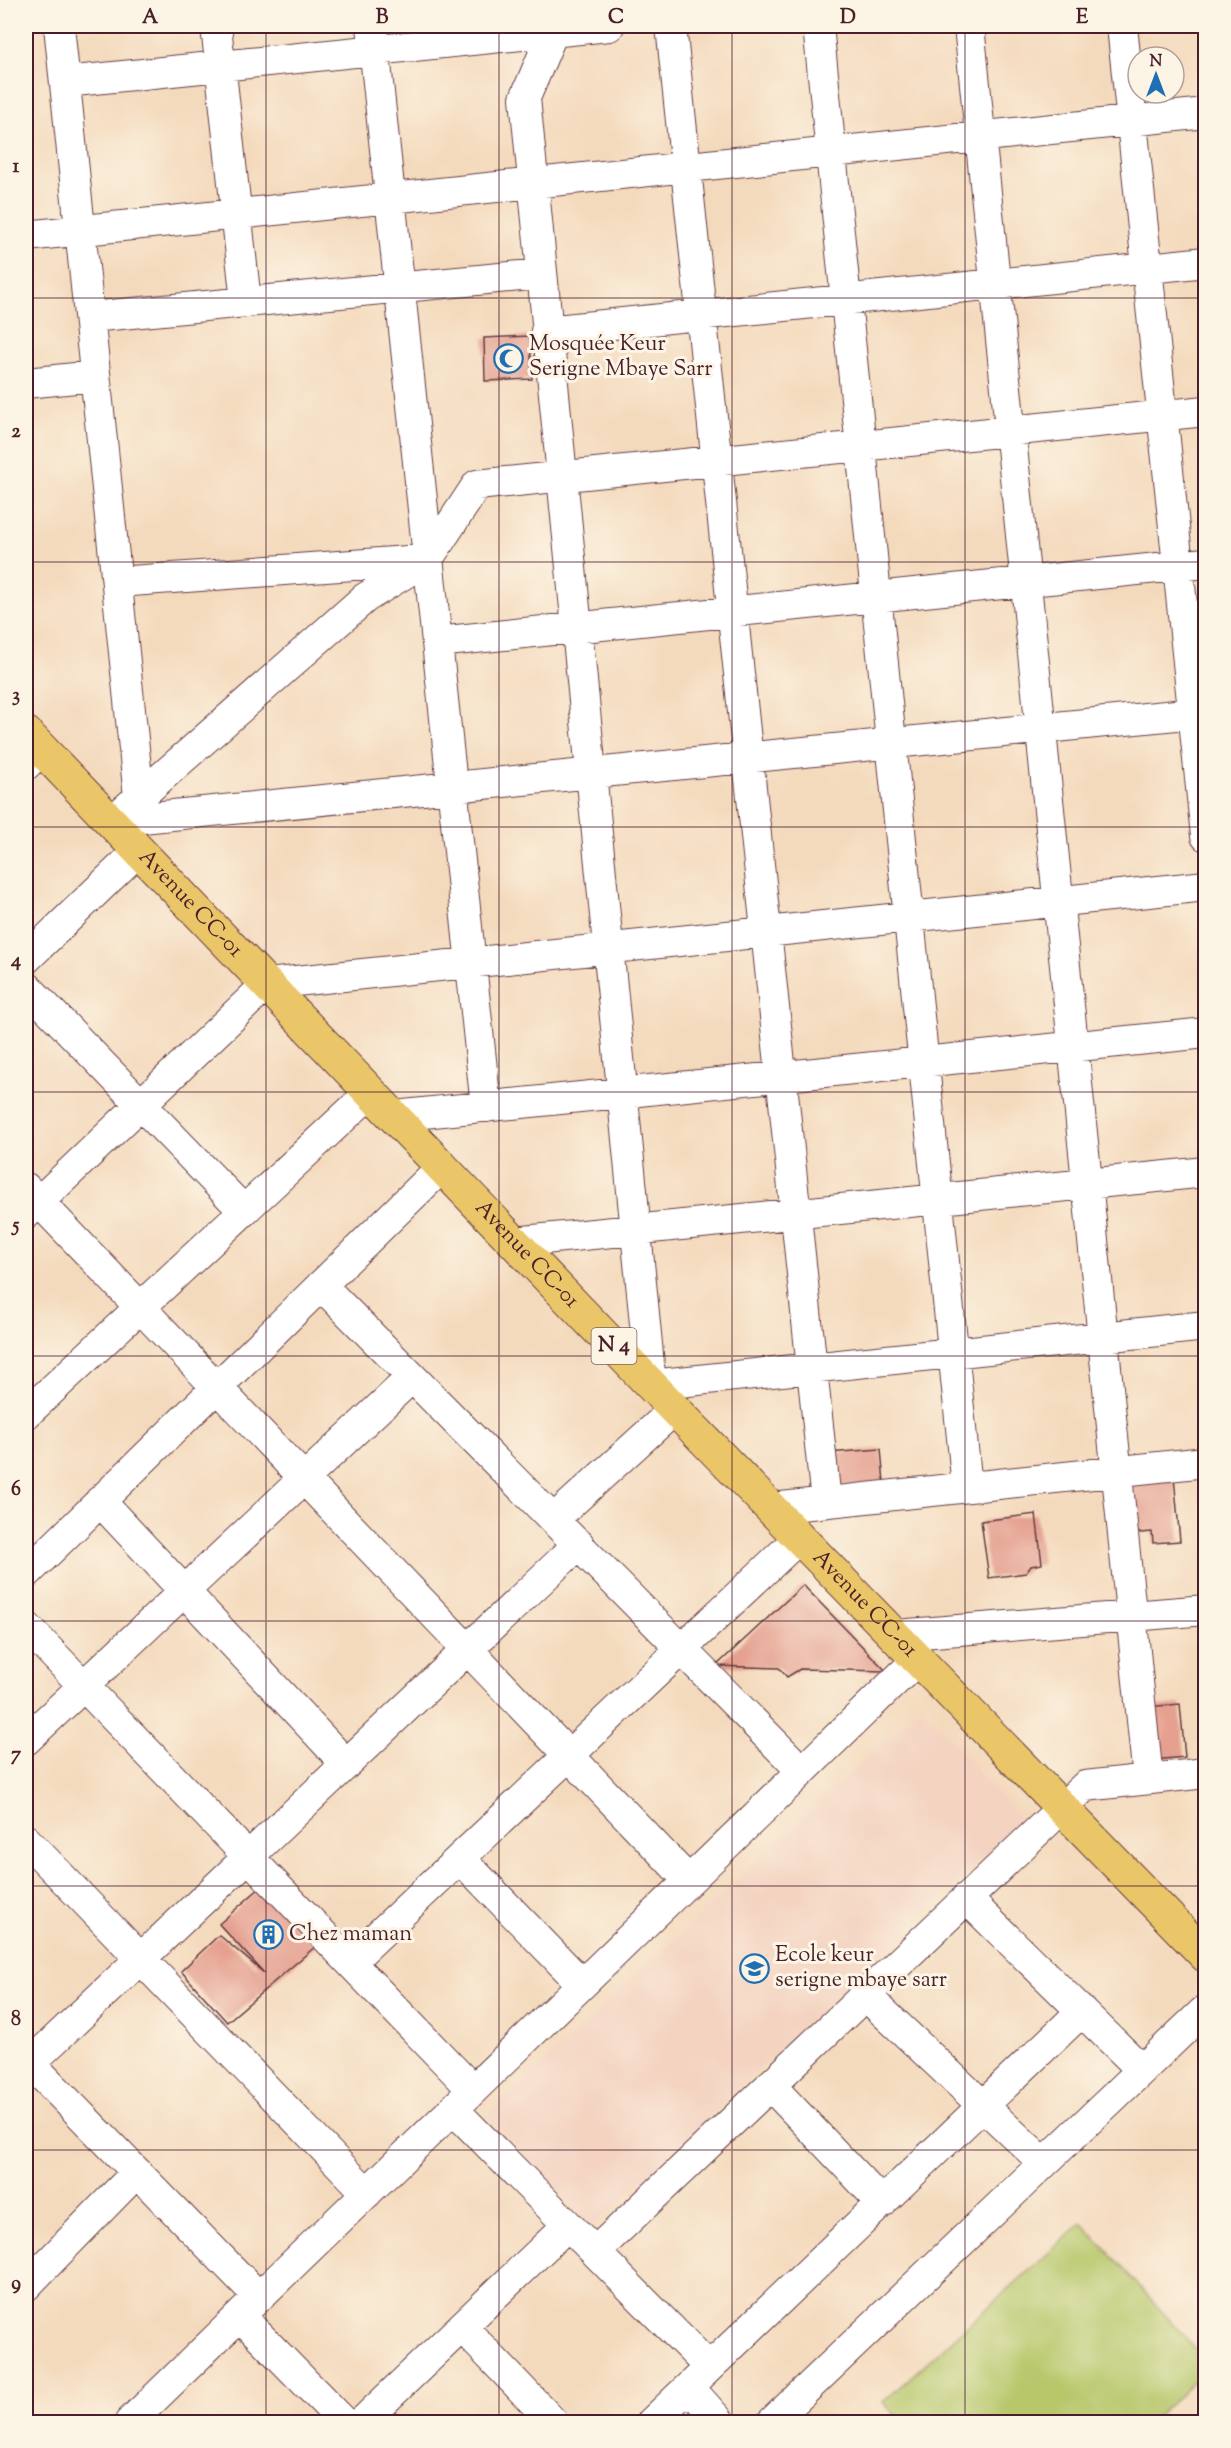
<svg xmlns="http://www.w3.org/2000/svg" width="1231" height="2448" font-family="'Sorts Mill Goudy',serif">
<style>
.built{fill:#f4d3c1}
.green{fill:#b7c76a;stroke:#80734a;stroke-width:1.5}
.building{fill:#e5a090}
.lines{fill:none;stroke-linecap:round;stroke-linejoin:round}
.minor-casing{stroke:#643b41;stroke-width:32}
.major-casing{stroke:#643b41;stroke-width:35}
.minor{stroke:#fff;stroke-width:30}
.major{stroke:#eac669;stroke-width:33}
.grid{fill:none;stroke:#4a1f2b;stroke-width:1.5;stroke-opacity:0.55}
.labels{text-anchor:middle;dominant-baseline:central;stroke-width:6;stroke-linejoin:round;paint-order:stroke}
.shield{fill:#fcf5e5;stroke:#7f5f63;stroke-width:1.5}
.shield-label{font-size:21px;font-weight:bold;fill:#4a1f2b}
.poi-label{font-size:22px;fill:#4a1f2b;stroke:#fcf5e5;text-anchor:start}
.street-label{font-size:22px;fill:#4a1f2b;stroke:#fcf5e5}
.neatline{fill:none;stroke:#4a1f2b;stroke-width:2}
.grid-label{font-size:20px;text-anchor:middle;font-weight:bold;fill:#4a1f2b}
</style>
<rect width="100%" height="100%" fill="#fcf5e5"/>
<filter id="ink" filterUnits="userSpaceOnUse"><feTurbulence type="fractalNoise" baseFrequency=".0167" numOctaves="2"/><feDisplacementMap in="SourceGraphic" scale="12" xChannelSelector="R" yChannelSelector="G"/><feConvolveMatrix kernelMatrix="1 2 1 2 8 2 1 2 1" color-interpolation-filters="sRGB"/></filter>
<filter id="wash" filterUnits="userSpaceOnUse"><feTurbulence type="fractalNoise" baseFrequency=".008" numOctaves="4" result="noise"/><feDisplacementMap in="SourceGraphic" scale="24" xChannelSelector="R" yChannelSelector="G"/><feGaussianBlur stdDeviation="1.35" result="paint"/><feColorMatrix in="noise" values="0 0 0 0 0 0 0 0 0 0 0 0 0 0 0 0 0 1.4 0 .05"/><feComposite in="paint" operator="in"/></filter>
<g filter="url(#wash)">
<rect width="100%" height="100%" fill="#f4dabd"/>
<path class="built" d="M921 1706 1022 1821 593 2227 487 2116Z"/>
<path class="green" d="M1082 2223 1205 2359V2372L1150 2422H902L883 2402Z"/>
<g id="blocks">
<path class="building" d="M530 336 532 379 485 381 484 338Z
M881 1449 884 1483 830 1487 827 1453Z
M1174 1477 1180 1541 1153 1543 1152 1532 1129 1534 1123 1482Z
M1036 1514 1042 1564 1031 1566 1026 1573 989 1578 981 1521Z
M803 1585 886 1671 800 1669 787 1677 779 1668 716 1666Z
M1180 1704 1185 1757 1153 1760 1147 1707Z
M262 1886 316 1946 227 2022 181 1971 219 1935 265 1974 219 1924Z"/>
</g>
</g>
<g filter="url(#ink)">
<use href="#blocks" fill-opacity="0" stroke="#643b41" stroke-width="1.5"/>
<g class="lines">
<defs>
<path id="minor" d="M59 26 139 797
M216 26 246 302
M372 26 486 1107
M671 26 826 1502
M818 26 967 1487
M969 26 1148 1779
M1122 26 1206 836
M553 32 525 98 651 1385 1206 1326
M65 82 609 26
M26 236 1206 113
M90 317 541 274
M546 331 1206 262
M26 383 95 376
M117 582 422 560
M437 642 1206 563
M26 765 42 749
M112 821 365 598 428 559 477 485 1206 411
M112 821 1206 712
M26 959 139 850
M26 986 244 1211
M394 1116 1206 1033
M26 1188 689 1881
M26 1214 267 984 1206 886
M514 1242 1206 1172
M321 1285 802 1771
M26 1414 371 1092
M100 1501 346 1764
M772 1508 1206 1462
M554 1519 675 1409
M26 1574 442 1167
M26 1626 473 2090
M896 1635 1206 1610
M26 1740 412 1377
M26 1840 367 2193
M460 1858 582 1984
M966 1898 1142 2070
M350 1962 800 1537
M865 1995 1044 2163
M26 2059 259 2297
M26 2067 579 1544
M770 2085 882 2203
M453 2109 709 2367
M595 2252 1085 1786 1206 1773
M26 2286 137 2172
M240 2316 344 2422
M462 2327 553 2422
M689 2387 720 2422
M130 2422 919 1658
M362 2422 568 2225
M652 2422 1082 2011
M772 2422 1206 2009"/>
<g id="major">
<path id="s1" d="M26 733 651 1385 1206 1956"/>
</g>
</defs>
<use href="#minor" class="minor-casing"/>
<use href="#major" class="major-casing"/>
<use href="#minor" class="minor"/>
<use href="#major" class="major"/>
</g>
</g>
<path class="grid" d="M266 26V2422M499 26V2422M732 26V2422M965 26V2422M26 298H1206M26 562H1206M26 827H1206M26 1092H1206M26 1356H1206M26 1621H1206M26 1886H1206M26 2150H1206"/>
<defs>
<symbol id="mosque-ring" viewBox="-11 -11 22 22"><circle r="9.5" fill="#fcf5e5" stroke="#1f6fb2" stroke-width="1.5"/><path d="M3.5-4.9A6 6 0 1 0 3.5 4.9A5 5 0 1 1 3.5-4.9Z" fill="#1f6fb2"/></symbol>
<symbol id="building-ring" viewBox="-11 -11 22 22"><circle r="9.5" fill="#fcf5e5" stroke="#1f6fb2" stroke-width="1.5"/><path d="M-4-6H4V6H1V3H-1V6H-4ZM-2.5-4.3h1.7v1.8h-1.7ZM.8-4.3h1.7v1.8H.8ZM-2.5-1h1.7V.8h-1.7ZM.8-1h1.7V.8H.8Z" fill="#1f6fb2"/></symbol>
<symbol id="school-ring" viewBox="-11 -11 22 22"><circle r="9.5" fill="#fcf5e5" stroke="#1f6fb2" stroke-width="1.5"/><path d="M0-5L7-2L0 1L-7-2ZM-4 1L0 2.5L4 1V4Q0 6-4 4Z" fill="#1f6fb2"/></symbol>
</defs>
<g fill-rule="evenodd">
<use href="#mosque-ring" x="492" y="342" width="33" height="33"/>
<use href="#building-ring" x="252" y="1918" width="33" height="33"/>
<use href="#school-ring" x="738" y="1952" width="33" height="33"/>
</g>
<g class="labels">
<rect class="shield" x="591.5" y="1328" width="45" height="36" rx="4.5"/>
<g class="shield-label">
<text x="614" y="1346">N 4</text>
</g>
<g class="poi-label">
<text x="529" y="345">Mosquée Keur<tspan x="529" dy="25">Serigne Mbaye Sarr</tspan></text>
<text x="289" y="1935">Chez maman</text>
<text x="775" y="1956">Ecole keur<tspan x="775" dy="25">serigne mbaye sarr</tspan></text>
</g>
<g class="street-label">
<text stroke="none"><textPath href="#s1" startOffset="237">Avenue CC-01</textPath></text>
<text stroke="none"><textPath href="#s1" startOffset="723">Avenue CC-01</textPath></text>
<text stroke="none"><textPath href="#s1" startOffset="1209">Avenue CC-01</textPath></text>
</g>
</g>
<rect width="1231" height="2448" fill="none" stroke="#fcf5e5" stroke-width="66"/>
<g transform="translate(1156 75)"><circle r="28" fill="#fcf5e5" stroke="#b59f9b" stroke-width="1.5"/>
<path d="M0-4.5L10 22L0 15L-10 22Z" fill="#1f6fb2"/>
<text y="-9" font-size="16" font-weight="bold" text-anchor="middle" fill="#4a1f2b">N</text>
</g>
<rect x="33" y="33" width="1165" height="2382" class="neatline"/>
<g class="grid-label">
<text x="150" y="23">A</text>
<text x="382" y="23">B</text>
<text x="616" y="23">C</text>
<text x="848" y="23">D</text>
<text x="1082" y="23">E</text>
<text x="16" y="172">1</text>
<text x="16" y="437">2</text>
<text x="16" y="701">3</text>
<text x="16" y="966">4</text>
<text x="16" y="1231">5</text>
<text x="16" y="1495">6</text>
<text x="16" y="1760">7</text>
<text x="16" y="2025">8</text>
<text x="16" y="2289">9</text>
</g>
</svg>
